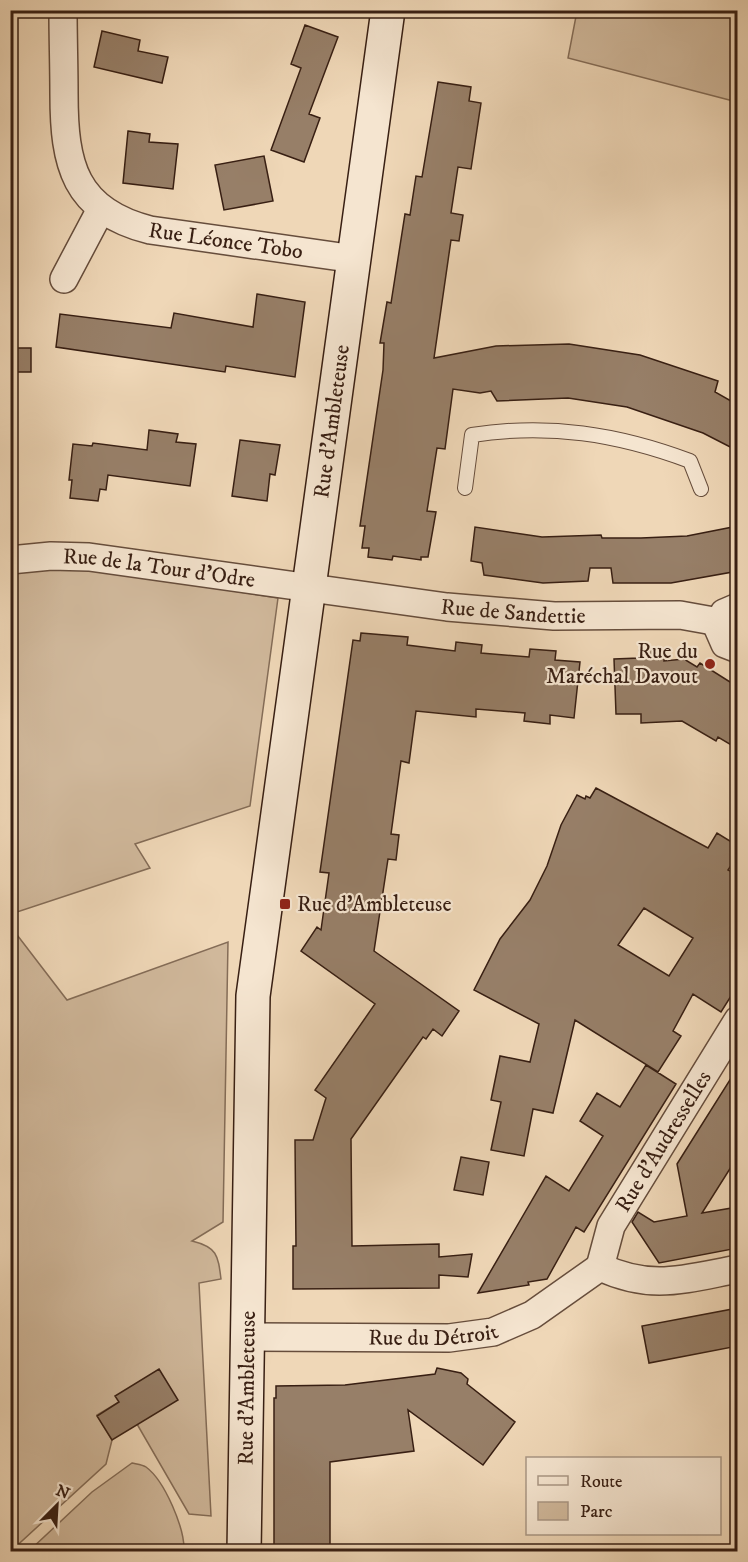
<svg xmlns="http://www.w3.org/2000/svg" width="748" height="1562" font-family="'IM FELL DW Pica',serif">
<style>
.green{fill:#d0b89b;stroke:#846c57;stroke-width:1.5}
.building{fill:#977f68;stroke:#381f13;stroke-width:1.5;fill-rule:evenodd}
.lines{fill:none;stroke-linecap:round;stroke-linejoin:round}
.lane-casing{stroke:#664d3c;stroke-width:16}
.street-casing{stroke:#664d3c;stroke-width:30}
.secondary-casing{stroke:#381f13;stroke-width:36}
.lane{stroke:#f5e5d0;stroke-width:14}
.street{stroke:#f5e5d0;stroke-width:27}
.secondary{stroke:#f5e5d0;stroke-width:33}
.poi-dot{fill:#8f2418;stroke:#f5e5d0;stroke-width:2}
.labels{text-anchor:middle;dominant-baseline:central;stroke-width:4.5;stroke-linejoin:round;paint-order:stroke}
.street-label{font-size:22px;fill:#381f13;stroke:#f5e5d0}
.poi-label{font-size:22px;fill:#381f13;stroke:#f5e5d0;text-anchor:end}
</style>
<rect width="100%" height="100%" fill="#efd7b7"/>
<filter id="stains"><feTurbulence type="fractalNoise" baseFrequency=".00333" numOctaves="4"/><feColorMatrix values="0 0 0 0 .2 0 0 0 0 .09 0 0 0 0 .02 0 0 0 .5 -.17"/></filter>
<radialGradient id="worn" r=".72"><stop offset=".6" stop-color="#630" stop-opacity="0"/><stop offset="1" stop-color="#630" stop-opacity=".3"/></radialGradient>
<path class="green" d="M577 11H737V102L568 58Z
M38 569 104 571 278 598 250 806 135 844 150 868 11 914V573Z
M11 927 67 1000 228 942 223 1222 192 1241C217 1247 218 1255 221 1279L199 1283 211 1516 189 1514 137 1424 119 1402 97 1415 112 1440 106 1464 11 1551Z
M132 1463C136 1464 143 1465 146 1467 165 1481 185 1529 184 1551H29L92 1492Z"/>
<path class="building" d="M305 25 338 37 309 114 320 118 304 162 271 150 301 68 291 64Z
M102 31 140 40 138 51 168 57 162 83 94 67Z
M438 82 471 87 469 101 481 103 471 169 458 167 451 213 463 215 459 241 451 240 434 358 496 346 569 344 640 355 718 381 715 392 738 405V451L703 433 627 407 568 398 497 401 491 391 480 393 453 389 445 449 437 448 427 511 436 512 428 557H421V560L393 556 392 560 368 557 369 548H362L365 526H360L383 370 384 343H380L387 302 391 303 405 214 410 215 416 176 422 177Z
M128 131 150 134 149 142 178 144 173 189 123 183Z
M264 156 273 201 224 210 215 165Z
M257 294 305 302 295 377 226 366 225 372 56 347 60 314 171 328 174 313 253 327Z
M10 348H31V372H10Z
M149 430 178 434 176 442 196 444 190 486 108 475 106 490 100 489 98 501 70 498 72 480H69L73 444 92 446 93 443 147 450Z
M240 440 280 445 275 475 270 474 267 501 232 496Z
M738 526V571L671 583H613L611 568H590L588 581 543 583 484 575 482 563 471 561 475 527 542 537 601 535 602 538H641L687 536Z
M361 633 408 637 407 645 455 651 456 642 482 645 481 653 529 657 530 649 556 651 555 660 580 662 574 718 550 715V724L524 721 525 713 476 709V717L416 711 409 763 401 761 391 834 399 835 396 860 388 859 374 951 459 1011 442 1036 433 1029 426 1039 423 1037 351 1139 352 1246 439 1244V1257L472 1254 468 1277 439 1275V1288L293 1289V1246H296L295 1140H313L326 1098 315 1090 375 1004 301 951 317 927 321 930 329 873 320 872 353 640 360 641Z
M665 649 664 661 684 659 697 667 700 663 738 687V749L718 737 716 741 682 721 641 723V714H616L614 659 639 658V650Z
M596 788 708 848 717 833 738 846V855L728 870 738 875V985L721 1012 693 994 673 1031 681 1036 658 1072 575 1020 553 1113 533 1109 524 1156 491 1150 501 1102 491 1100 500 1056 530 1062 539 1024 474 990 500 939 530 900 547 866 561 825 577 795 585 799 586 796 590 798ZM644 908 693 938 669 976 618 945Z
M646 1065 676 1084 584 1232 576 1227 547 1279 528 1282 529 1285 478 1293 546 1176 569 1191 603 1136 580 1121 597 1093 620 1107Z
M738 1067V1156L702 1213 738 1207V1248L659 1263 632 1222 638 1212 654 1222 687 1216 677 1164Z
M461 1157 489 1162 483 1195 454 1190Z
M738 1308V1346L649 1363 642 1326Z
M437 1368 461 1373 468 1379 467 1384 515 1422 483 1465 408 1410 414 1451 330 1462V1551H274V1398H276V1386L345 1385 435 1374Z
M159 1369 178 1400 112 1440 97 1416 119 1402 115 1396Z"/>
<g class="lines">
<defs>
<path id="lane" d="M465 488 472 435C548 423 618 434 690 461L701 489"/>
<g id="street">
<path id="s1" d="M63 10C63 38 64 66 64 94 64 164 74 211 150 230L355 259"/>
<path d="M64 279 101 209"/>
<path id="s2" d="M10 560 51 556 89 557 447 607 554 616 680 615 719 622"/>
<path d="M738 607 724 613 718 628 725 644 738 649"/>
<path id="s3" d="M600 1267 611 1226 738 1020"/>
<path d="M600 1267C652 1291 684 1279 738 1269"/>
<path id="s4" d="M247 1337 449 1338 493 1332 532 1315 600 1267"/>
</g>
<g id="secondary">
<path id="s5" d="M244 1552 253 996 388 10"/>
</g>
</defs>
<use href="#lane" class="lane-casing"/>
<use href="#street" class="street-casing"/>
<use href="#secondary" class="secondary-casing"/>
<use href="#lane" class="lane"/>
<use href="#street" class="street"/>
<use href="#secondary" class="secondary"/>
</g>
<g class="poi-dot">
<circle cx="710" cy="664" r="6"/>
<rect x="279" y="898" width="12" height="12" rx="3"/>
</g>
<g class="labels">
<g class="street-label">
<text stroke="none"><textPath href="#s1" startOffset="339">Rue Léonce Tobo</textPath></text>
<text stroke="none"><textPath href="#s5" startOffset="1136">Rue d'Ambleteuse</textPath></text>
<text stroke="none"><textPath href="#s2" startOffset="150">Rue de la Tour d'Odre</textPath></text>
<text stroke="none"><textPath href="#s2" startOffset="507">Rue de Sandettie</textPath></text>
<text stroke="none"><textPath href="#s3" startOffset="142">Rue d'Audresselles</textPath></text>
<text stroke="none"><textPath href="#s4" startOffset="186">Rue du Détroit</textPath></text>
<text stroke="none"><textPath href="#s5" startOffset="164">Rue d'Ambleteuse</textPath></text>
</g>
<g class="poi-label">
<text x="698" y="651">Rue du<tspan x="698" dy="25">Maréchal Davout</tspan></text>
<text x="297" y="904" text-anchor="start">Rue d'Ambleteuse</text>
</g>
</g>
<rect width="748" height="1562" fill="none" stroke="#efd7b7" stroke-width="36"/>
<rect x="12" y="12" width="724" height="1538" fill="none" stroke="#381f13" stroke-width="3"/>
<rect x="18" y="18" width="712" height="1526" fill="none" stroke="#381f13" stroke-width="1.5"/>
<rect x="526" y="1457" width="195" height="78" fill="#f5e5d0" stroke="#a99684" stroke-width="1.5"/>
<rect x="538" y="1476" width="30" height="9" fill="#f5e5d0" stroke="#a99684" stroke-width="1.5"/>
<text x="580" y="1487" font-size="18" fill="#381f13">Route</text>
<rect x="538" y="1502" width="30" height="18" fill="#d0b89b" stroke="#a99684" stroke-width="1.5"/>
<text x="580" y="1517" font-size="18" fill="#381f13">Parc</text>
<g transform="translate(57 1505) rotate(24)" stroke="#f5e5d0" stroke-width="4.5" paint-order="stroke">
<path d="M0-4.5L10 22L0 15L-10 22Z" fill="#381f13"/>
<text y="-9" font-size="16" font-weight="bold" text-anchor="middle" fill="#381f13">N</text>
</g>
<rect width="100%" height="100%" filter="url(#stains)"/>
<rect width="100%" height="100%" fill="url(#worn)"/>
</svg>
